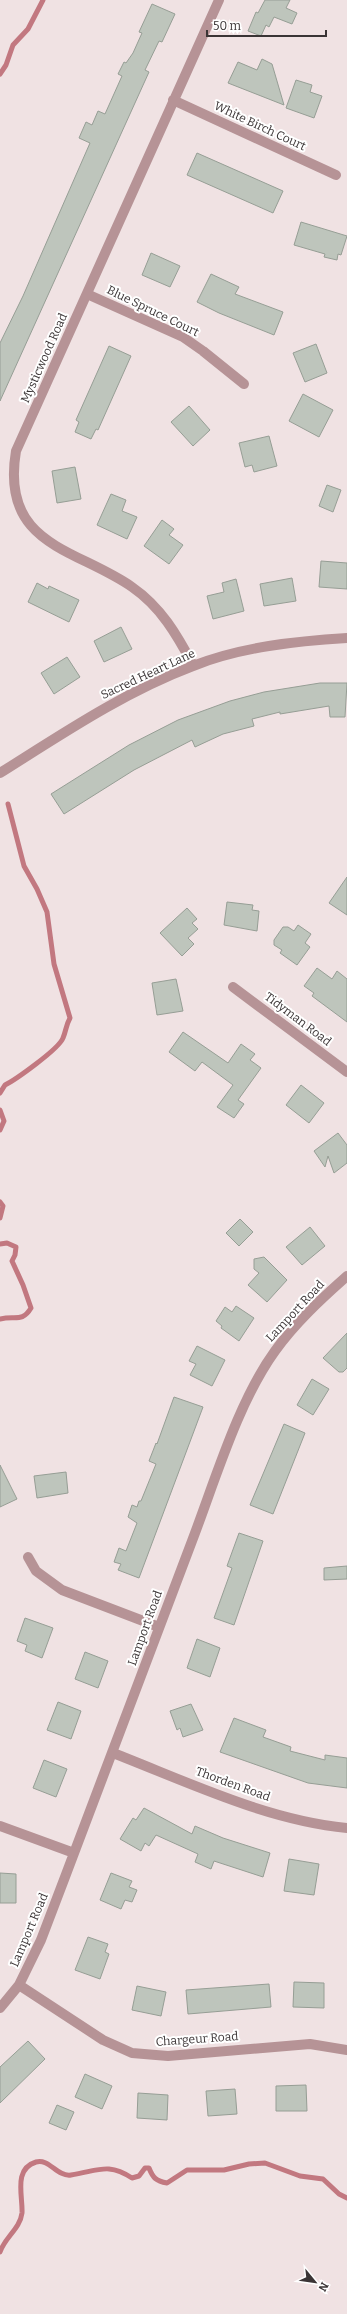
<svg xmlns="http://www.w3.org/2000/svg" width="347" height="2314" font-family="Bitter,serif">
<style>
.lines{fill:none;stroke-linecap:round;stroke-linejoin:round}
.stream{stroke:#c27880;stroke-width:5}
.building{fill:#bec5bc;stroke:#969e95}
.minor{stroke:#b69396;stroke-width:10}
.tertiary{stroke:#b69396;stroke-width:10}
.labels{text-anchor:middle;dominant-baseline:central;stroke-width:4;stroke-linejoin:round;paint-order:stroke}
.street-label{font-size:12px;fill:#3a3435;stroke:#fff}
</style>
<rect width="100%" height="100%" fill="#f0e2e3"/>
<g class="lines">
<path class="stream" d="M0 74 6 65 13 45 28 29 43 0
M0 1093 5 1085C15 1080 59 1049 63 1038 66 1031 66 1025 70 1018L54 964 47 912 37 889 24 866 8 804
M0 1110 4 1121 0 1130
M0 1202 3 1206 0 1218
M0 1244 7 1243 16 1247 15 1255 12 1261 23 1285 31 1308C22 1323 15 1315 0 1319
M0 2252C5 2237 20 2229 22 2213 23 2196 13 2169 36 2162 49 2158 57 2177 71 2175 98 2171 108 2162 132 2178L139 2176 145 2168H149C153 2178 156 2181 167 2183L187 2170H224L249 2164 265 2163 300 2176 323 2179 339 2194 347 2198"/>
</g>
<path class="building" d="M265 0H290L286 8 297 13 292 24 274 17 269 27 266 25 261 36 248 31 256 12 258 13Z
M152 4 175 14 162 42 159 41 145 70 149 72 0 401V343L23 296 90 143 79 138 86 122 92 125 98 111 105 114 122 76 118 74 124 62 126 63 133 53 142 33 139 32Z
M262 59 272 64 284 105 228 83 238 62 257 70Z
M296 80 312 85 310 92 322 96 314 118 286 108Z
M197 153 283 191 273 213 187 175Z
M301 222 347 236 341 255 338 254 337 260 324 257 325 254 294 245Z
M151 253 180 266 170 287 142 275Z
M211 274 239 287 235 294 283 312 274 335 219 313 197 302Z
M316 344 327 373 305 382 293 353Z
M109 346 131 356 98 430 96 429 91 439 75 432 79 422 76 420Z
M303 394 333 410 319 437 289 421Z
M189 406 210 430 193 446 171 422Z
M269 436 277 466 254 472 252 465 245 467 239 443Z
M75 467 81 499 57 503 52 471Z
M327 485 341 490 333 512 319 506Z
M111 494 126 500 122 511 137 517 127 539 97 525Z
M162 520 174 529 169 535 183 545 169 564 144 546Z
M321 561 347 563V589L319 587Z
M292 578 296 601 264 606 260 584Z
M236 579 244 611 213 619 207 596 224 592 222 583Z
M37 583 48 589 49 586 79 600 69 622 28 602Z
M121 627 132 649 104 662 94 641Z
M67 657 80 677 54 694 41 673Z
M320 683H347L345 717H330L329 706 280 714V712L252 719 254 726 223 734 195 747 192 740 134 770 64 814 51 794 129 745 178 720 230 701 264 692Z
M347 877V915L329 903Z
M227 902 253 905 252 910 259 911 257 931 224 925Z
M187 908 197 919 192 923 198 929 188 938 194 944 182 956 160 933Z
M298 925 311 934 305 943 310 947 297 965 280 953 282 950 274 945V940L283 927H288L294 931Z
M317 968 332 979 337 971 347 979V1022L312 996 314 993 304 986Z
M176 979 183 1011 157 1015 152 983Z
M183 1032 228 1063 241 1044 255 1054 250 1060 261 1068 238 1100 244 1104 234 1118 217 1107 233 1085 202 1062 195 1071 169 1052Z
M301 1085 324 1103 309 1123 286 1105Z
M338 1133 347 1145V1163L334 1173 328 1156 325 1167 314 1151Z
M240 1219 253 1232 239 1246 226 1233Z
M310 1227 325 1246 302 1265 286 1247Z
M264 1257 287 1280 267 1302 248 1285 259 1273 254 1269V1259Z
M236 1306 254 1318 239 1341 221 1328 222 1326 216 1321 225 1307 232 1312Z
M347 1333V1368L343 1372H339L323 1358Z
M197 1346 225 1360 212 1386 190 1375 196 1364 189 1361Z
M312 1379 329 1389 313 1415 297 1405Z
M174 1397 203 1407 139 1578 118 1570 121 1564 114 1562 119 1548 126 1551 137 1523 128 1517 132 1505 137 1507 139 1501H141L156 1464 149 1461 156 1443 157 1444Z
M284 1424 305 1433 273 1514 250 1505Z
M0 1465 17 1499 0 1507Z
M66 1472 68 1493 37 1498 34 1476Z
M239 1533 263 1541 234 1625 214 1618 232 1568 227 1566Z
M347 1566V1579L324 1580V1568Z
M25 1618 53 1628 42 1658 25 1651 27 1645 17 1641Z
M197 1639 220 1648 210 1677 187 1668Z
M85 1652 108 1661 98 1688 75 1679Z
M58 1702 81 1711 71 1739 47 1730Z
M191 1704 203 1730 183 1737 180 1728 177 1730 170 1711Z
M234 1718 266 1730 263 1737 291 1747 290 1751 325 1760V1755L347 1758V1788L308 1783 220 1752Z
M44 1760 67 1769 56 1797 33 1788Z
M144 1808 192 1834 195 1826 223 1838 270 1853 263 1877 214 1861 211 1869 195 1862 198 1854 156 1835 149 1846 145 1843 141 1851 120 1839 133 1818 136 1820Z
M289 1859 319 1864 314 1895 284 1891Z
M0 1873 16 1874V1903H0Z
M111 1873 132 1881 129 1887 137 1890 132 1902 125 1900 121 1909 100 1900Z
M88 1937 108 1944 105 1952 109 1954 100 1979 75 1970Z
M294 1982 324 1983V2008L293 2007Z
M269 1984 271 2007 188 2014 186 1990Z
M137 1986 166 1992 161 2016 132 2010Z
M28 2041 45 2059 0 2103V2067Z
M85 2074 112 2086 102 2109 75 2097Z
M306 2085 307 2111H276V2086Z
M235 2089 237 2114 208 2116 206 2091Z
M138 2093 168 2095 167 2120 137 2118Z
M57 2105 74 2112 66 2130 49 2123Z"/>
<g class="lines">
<path class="minor" d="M173 100 336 175
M87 294 183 337 203 351 244 384
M193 665C177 635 161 607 132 587 76 548 0 546 16 451L219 0
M233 987 347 1072
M28 1557 36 1571 62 1590 159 1627
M113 1753C188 1782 266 1820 347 1828
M0 1826 74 1853
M19 1985 103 2040 132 2053 168 2056 310 2044 347 2050
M0 2008 19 1985 41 1940C92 1807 141 1673 192 1541 215 1481 238 1402 275 1351 295 1323 321 1299 347 1276"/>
<path class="tertiary" d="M0 773C62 734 124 692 193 666 240 647 297 641 347 638"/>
</g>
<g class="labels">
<g class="street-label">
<text transform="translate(260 126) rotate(25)">White Birch Court</text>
<text transform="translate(153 311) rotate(26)">Blue Spruce Court</text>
<text transform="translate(44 358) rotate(-66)">Mysticwood Road</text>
<text transform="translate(148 674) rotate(-25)">Sacred Heart Lane</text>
<text transform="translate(298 1019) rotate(37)">Tidyman Road</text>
<text transform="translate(295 1311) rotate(-47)">Lamport Road</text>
<text transform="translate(145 1628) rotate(-70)">Lamport Road</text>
<text transform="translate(233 1784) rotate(20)">Thorden Road</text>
<text transform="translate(29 1930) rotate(-67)">Lamport Road</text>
<text transform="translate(197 2039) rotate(-4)">Chargeur Road</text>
</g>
</g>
<g transform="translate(315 2282) rotate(119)" stroke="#ffffff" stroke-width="3" paint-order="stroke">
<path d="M0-3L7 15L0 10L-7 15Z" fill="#3a3435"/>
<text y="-6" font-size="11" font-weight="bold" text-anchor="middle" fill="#3a3435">N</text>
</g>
<path d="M207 30v6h119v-6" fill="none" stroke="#3a3435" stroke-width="2"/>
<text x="213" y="30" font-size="12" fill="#3a3435" stroke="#ffffff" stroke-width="3" paint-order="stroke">50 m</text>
</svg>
